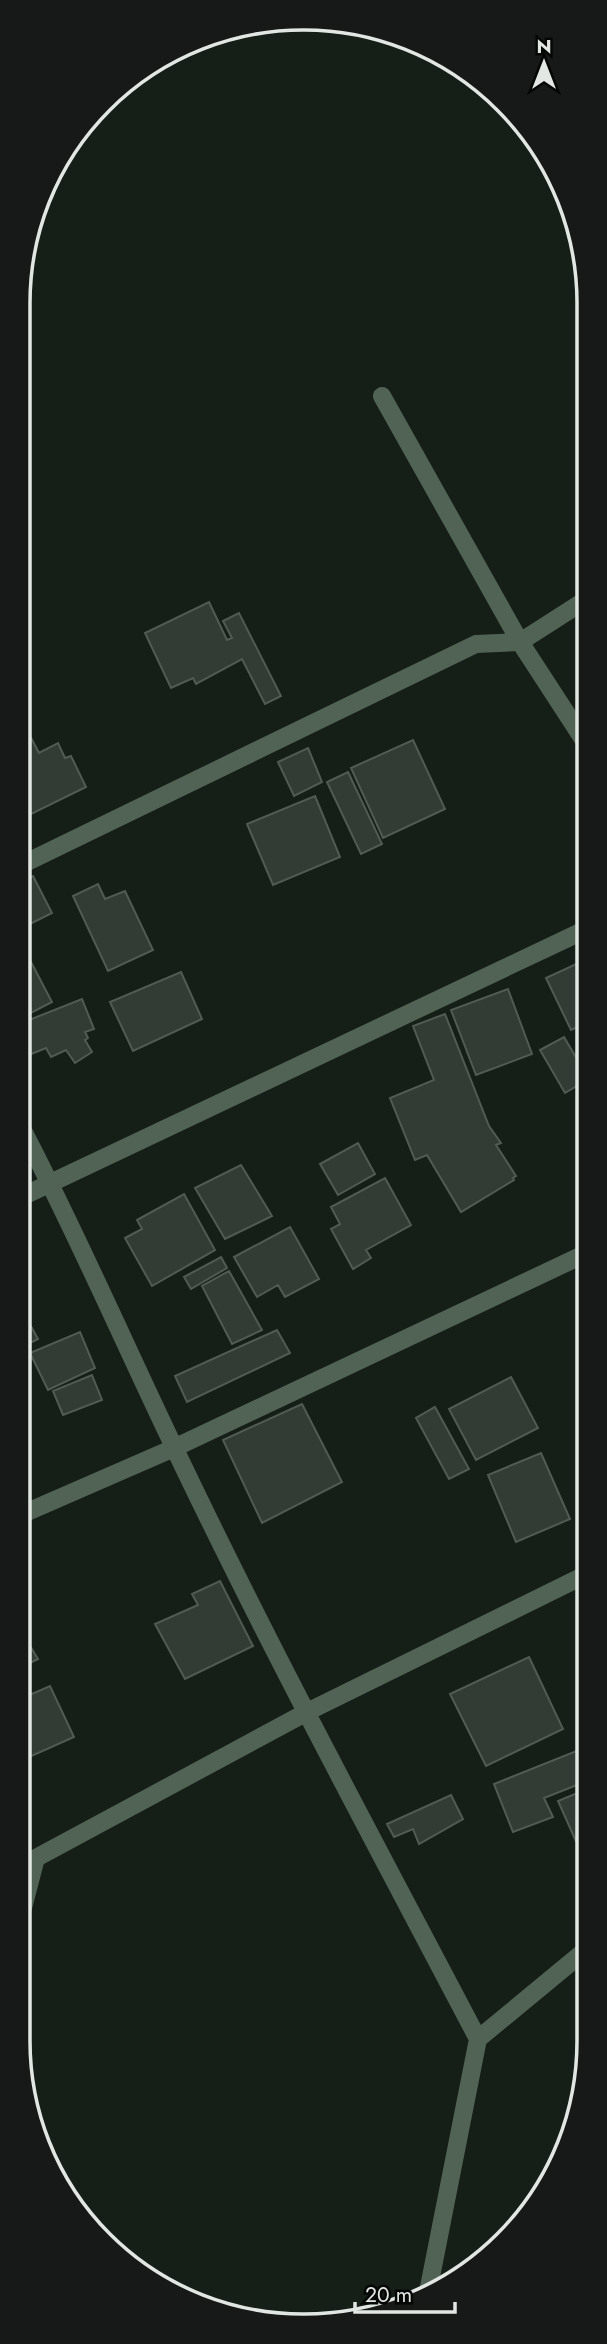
<svg xmlns="http://www.w3.org/2000/svg" width="607" height="2344" font-family="Jost,sans-serif">
<style>
.building{fill:#323b34;stroke:#525b53;stroke-width:2}
.lines{fill:none;stroke-linecap:round;stroke-linejoin:round}
.minor{stroke:#516355;stroke-width:18}
.rim{fill:none;stroke:#e2e7e3;stroke-width:3.5}
</style>
<rect width="100%" height="100%" fill="#151e17"/>
<path class="building" d="M209 602 227 640 232 638 223 621 239 613 281 696 265 704 242 659 196 684 193 678 171 688 145 633Z
M29 734 39 753 58 743 65 758 71 756 86 787 19 820V739Z
M413 740 445 809 383 838 351 768Z
M308 748 322 782 294 796 278 762Z
M348 772 382 844 361 854 327 782Z
M315 796 340 857 273 885 247 824Z
M33 876 52 913 26 926 19 914V883Z
M98 884 105 899 125 891 153 950 108 971 73 896Z
M19 939 52 1002 19 1019Z
M587 959V1023L571 1030 546 978Z
M181 972 202 1019 133 1051 110 1002Z
M508 989 532 1054 476 1075 451 1010Z
M82 999 94 1029 85 1032 88 1038 85 1040 92 1052 75 1063 66 1050 51 1057 46 1048 24 1057 19 1045V1024Z
M445 1014 489 1126 501 1143 496 1145 516 1176 513 1178 514 1180 461 1212 427 1155 415 1160 390 1098 434 1080 413 1026Z
M564 1037 587 1076V1080L565 1093 540 1050Z
M358 1143 375 1174 338 1195 320 1164Z
M241 1165 272 1216 225 1239 195 1188Z
M385 1178 411 1225 366 1250 371 1258 353 1269 331 1229 340 1224 331 1207Z
M184 1194 215 1250 152 1286 125 1238 142 1229 137 1220Z
M290 1227 319 1279 285 1297 278 1285 257 1297 234 1257Z
M221 1257 227 1268 191 1289 184 1277Z
M229 1271 262 1330 232 1344 202 1286Z
M19 1304 38 1339 18 1349Z
M277 1330 290 1353 187 1402 175 1376Z
M80 1332 95 1368 48 1390 30 1353Z
M92 1375 102 1400 63 1415 53 1391Z
M511 1377 538 1428 476 1460 449 1409Z
M302 1404 342 1482 262 1523 223 1440Z
M435 1407 469 1469 449 1479 416 1418Z
M541 1453 570 1519 516 1542 488 1475Z
M220 1581 253 1646 185 1679 155 1624 198 1605 192 1594Z
M18 1626 38 1659 18 1669Z
M529 1657 563 1729 486 1766 450 1694Z
M50 1686 74 1737 18 1762V1700Z
M579 1750 587 1769V1781L544 1798 553 1817 513 1832 494 1784Z
M587 1789V1866L558 1801Z
M451 1795 463 1819 419 1844 413 1829 394 1837 387 1824Z"/>
<g class="lines">
<path class="minor" d="M382 396 520 642 587 745
M19 866 476 644 520 642 587 599
M19 1123C75 1229 122 1339 174 1447 269 1647 375 1843 478 2039
M19 1198 587 929
M18 1516 174 1448 587 1253
M18 1927 36 1858 307 1712 587 1574
M428 2292 478 2039 587 1949"/>
</g>
<path d="M0 0H607V2344H0ZM303 30H304A273 273 0 0 1 577 303V2041A273 273 0 0 1 304 2314H303A273 273 0 0 1 30 2041V303A273 273 0 0 1 303 30Z" fill="#161917" fill-rule="evenodd"/>
<path class="rim" d="M303 30H304A273 273 0 0 1 577 303V2041A273 273 0 0 1 304 2314H303A273 273 0 0 1 30 2041V303A273 273 0 0 1 303 30Z"/>
<g transform="translate(544 63)" stroke="#040705" stroke-width="5" paint-order="stroke">
<path d="M0-5L12 26L0 18L-12 26Z" fill="#e2e7e3"/>
<text y="-10" font-size="19" font-weight="bold" text-anchor="middle" fill="#e2e7e3">N</text>
</g>
<path d="M355 2302v10h100v-10" fill="none" stroke="#e2e7e3" stroke-width="3.5"/>
<text x="365" y="2302" font-size="21" fill="#e2e7e3" stroke="#040705" stroke-width="5" paint-order="stroke">20 m</text>
</svg>
